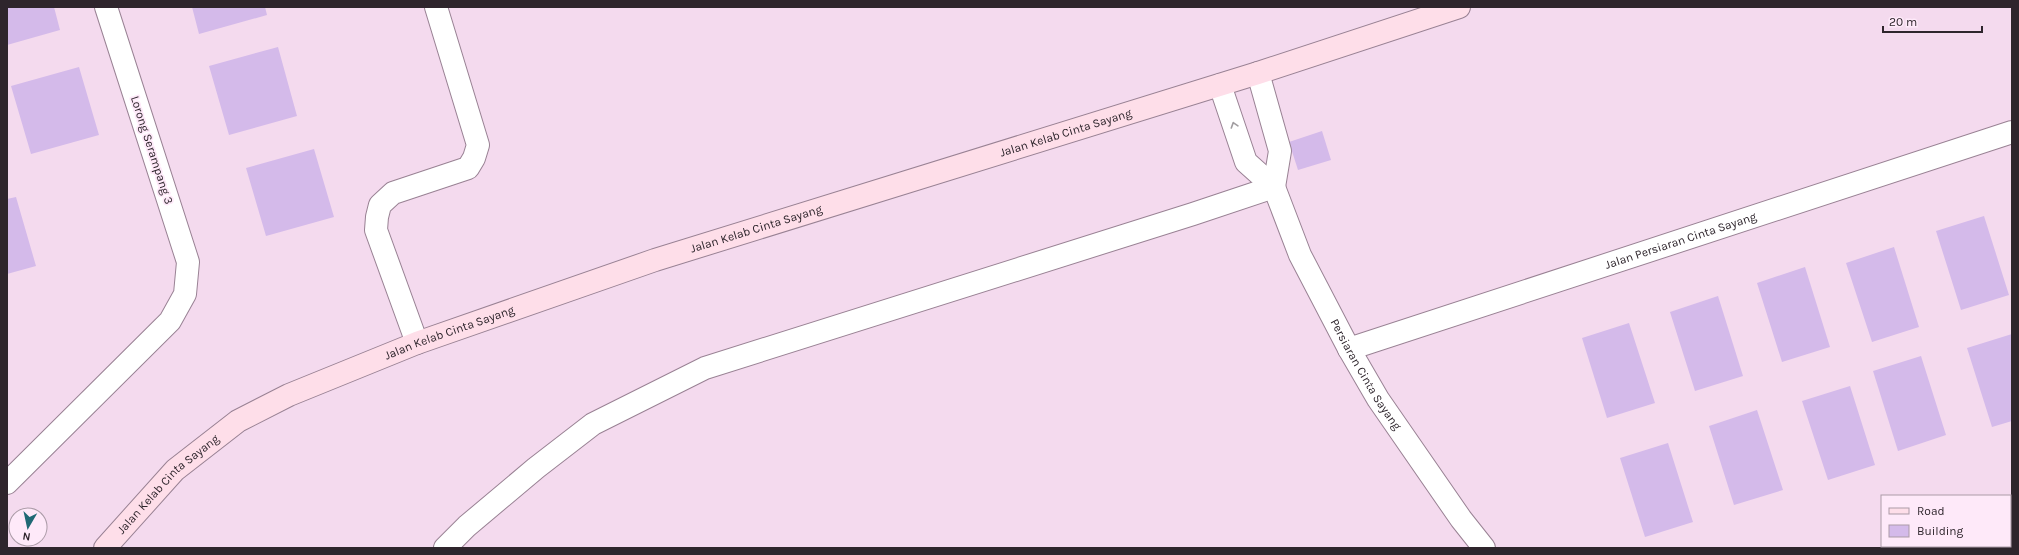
<svg xmlns="http://www.w3.org/2000/svg" width="2019" height="555" font-family="Karla,sans-serif">
<style>
.building{fill:#d4baea}
.lines{fill:none;stroke-linecap:round;stroke-linejoin:round}
.minor-casing{stroke:#998294;stroke-width:24}
.secondary-casing{stroke:#998294;stroke-width:24}
.minor{stroke:#fff;stroke-width:22}
.secondary{stroke:#fedee9;stroke-width:22}
.oneway{stroke:#a19da0}
.labels{text-anchor:middle;dominant-baseline:central;stroke-width:3.5;stroke-linejoin:round;paint-order:stroke}
.street-label{font-size:12px;fill:#2e252c;stroke:#fee9f9}
</style>
<rect width="100%" height="100%" fill="#f4daee"/>
<path class="building" d="M7 7H54L60 30 7 45Z
M192 7H265L267 15 199 34Z
M278 47 297 116 229 135 209 66Z
M79 67 99 135 31 154 11 86Z
M1322 131 1331 160 1298 170 1289 142Z
M314 149 334 217 266 236 246 168Z
M16 197 36 266 7 274V199Z
M1984 216 2009 295 1961 310 1936 231Z
M1894 247 1919 327 1872 342 1846 263Z
M1805 267 1830 347 1782 362 1757 283Z
M1718 296 1743 376 1695 391 1670 312Z
M1629 323 1655 403 1607 418 1582 338Z
M2012 334V421L1992 427 1967 348Z
M1921 356 1946 435 1898 451 1873 371Z
M1850 386 1875 465 1828 480 1802 401Z
M1757 410 1783 490 1734 505 1709 426Z
M1668 443 1693 522 1645 537 1620 458Z"/>
<g class="lines">
<defs>
<g id="minor">
<path d="M1258 73 1280 151 1274 187"/>
<path id="s1" d="M1220 85 1246 162 1274 187 1300 255 1349 349 1378 399 1461 519 1484 548"/>
<path d="M417 343 376 230 377 217 380 205 393 193 468 168 474 158 478 145 436 7"/>
<path id="s2" d="M1349 349 2012 132"/>
<path d="M7 483 170 321 185 294 188 262 106 7"/>
<path d="M2010 511 2012 510"/>
<path d="M445 548 467 526 536 468 593 424 705 368 1193 214 1274 187"/>
<path d="M1898 548 1904 546"/>
</g>
<g id="secondary">
<path id="s3" d="M105 548 175 470 238 421 289 395 417 343 655 260 1258 73 1459 7"/>
</g>
</defs>
<use href="#minor" class="minor-casing"/>
<use href="#secondary" class="secondary-casing"/>
<use href="#minor" class="minor"/>
<use href="#secondary" class="secondary"/>
</g>
<defs><path id="oneway-chevron" d="M-2-3.5L2.5 0L-2 3.5" fill="none" stroke-width="1.6" stroke-linecap="round" stroke-linejoin="round"/></defs>
<use class="oneway" href="#oneway-chevron" transform="translate(1234 125) rotate(-108)"/>
<g class="labels">
<g class="street-label">
<text stroke="none"><textPath href="#s3" startOffset="1062">Jalan Kelab Cinta Sayang</textPath></text>
<text transform="translate(152 150) rotate(72)">Lorong Serampang 3</text>
<text stroke="none"><textPath href="#s3" startOffset="738">Jalan Kelab Cinta Sayang</textPath></text>
<text stroke="none"><textPath href="#s2" startOffset="349">Jalan Persiaran Cinta Sayang</textPath></text>
<text stroke="none"><textPath href="#s3" startOffset="414">Jalan Kelab Cinta Sayang</textPath></text>
<text stroke="none"><textPath href="#s1" startOffset="328">Persiaran Cinta Sayang</textPath></text>
<text stroke="none"><textPath href="#s3" startOffset="90">Jalan Kelab Cinta Sayang</textPath></text>
</g>
</g>
<rect width="2019" height="555" fill="none" stroke="#2e252c" stroke-width="16"/>
<rect x="1881" y="495" width="130" height="52" fill="#fee9f9" stroke="#ab9ba7"/>
<rect x="1889" y="508" width="20" height="6" fill="#fedee9" stroke="#ab9ba7"/>
<text x="1917" y="515" font-size="12" fill="#2e252c">Road</text>
<rect x="1889" y="525" width="20" height="12" fill="#d4baea" stroke="#ab9ba7"/>
<text x="1917" y="535" font-size="12" fill="#2e252c">Building</text>
<g transform="translate(28 527) rotate(189)"><circle r="19" fill="#fee9f9" stroke="#ab9ba7"/>
<path d="M0-3L7 15L0 10L-7 15Z" fill="#206975"/>
<text y="-6" font-size="11" font-weight="bold" text-anchor="middle" fill="#2e252c">N</text>
</g>
<path d="M1883 26v6h99v-6" fill="none" stroke="#2e252c" stroke-width="2"/>
<text x="1889" y="26" font-size="12" fill="#2e252c" stroke="#fee9f9" stroke-width="3" paint-order="stroke">20 m</text>
</svg>
